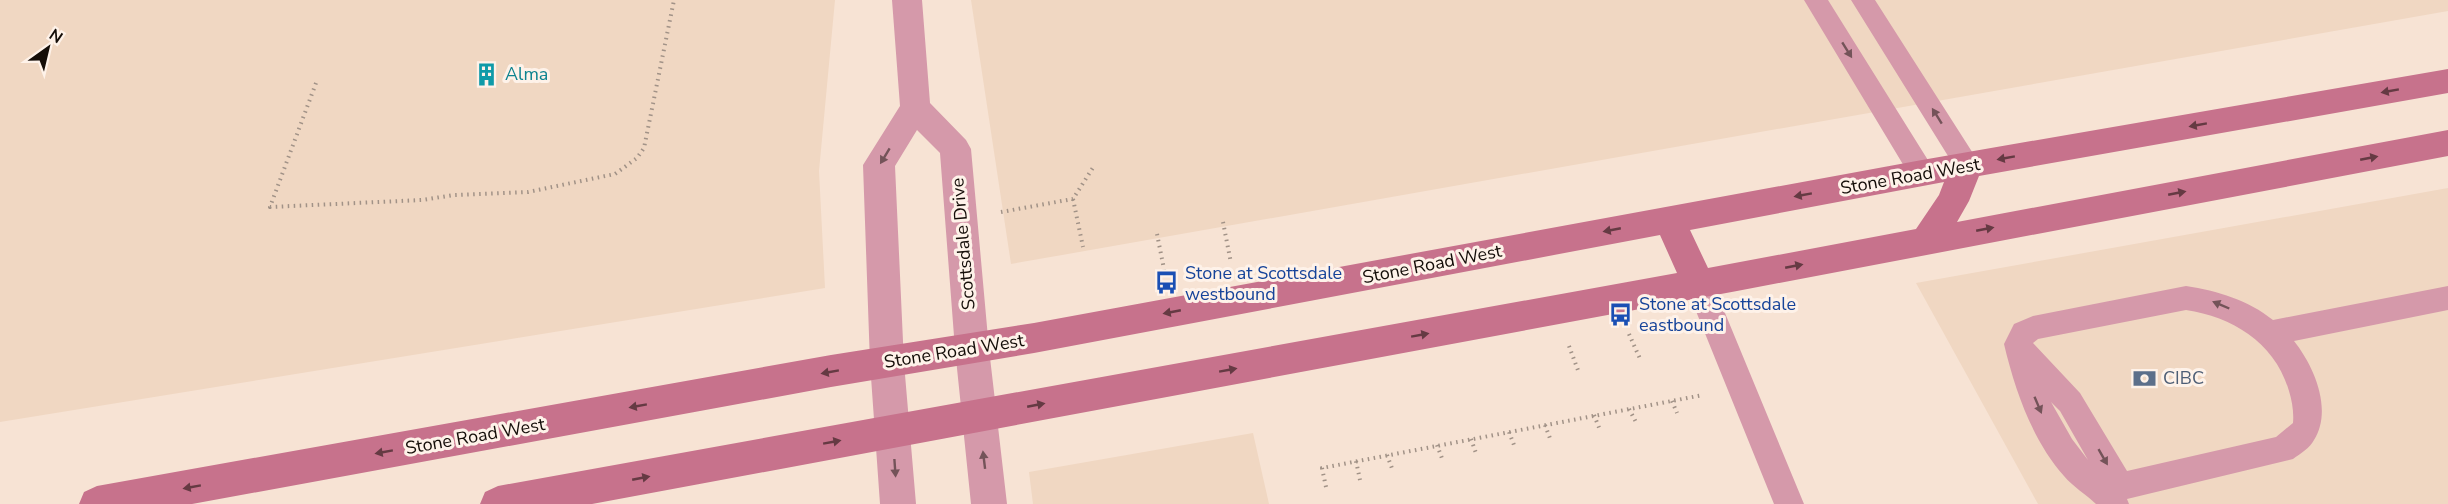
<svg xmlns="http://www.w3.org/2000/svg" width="2448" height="504" font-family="'Nunito Sans',sans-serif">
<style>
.built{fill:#f0d7c2}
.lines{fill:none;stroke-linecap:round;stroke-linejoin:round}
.path{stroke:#a19287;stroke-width:4;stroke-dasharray:1.5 4.5;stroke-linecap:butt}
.service{fill:#d599aa;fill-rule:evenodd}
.tertiary{fill:#d599aa;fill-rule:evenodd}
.secondary{fill:#c7728c;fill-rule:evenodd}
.oneway{fill:#745359}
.oneway2{fill:#653a43}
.labels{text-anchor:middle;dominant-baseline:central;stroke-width:6;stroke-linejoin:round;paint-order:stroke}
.culture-label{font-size:18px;fill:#0d838f;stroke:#fef2e9;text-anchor:start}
.street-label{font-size:18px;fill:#140d08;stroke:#fef2e9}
.transit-label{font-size:18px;fill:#164399;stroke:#fef2e9;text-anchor:start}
.service-label{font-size:18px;fill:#4e5e75;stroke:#fef2e9;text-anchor:start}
</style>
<rect width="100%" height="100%" fill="#f7e3d4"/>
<path class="built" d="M0 0H835L819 171 825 288 0 422Z
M971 0H2448V11L1011 264Z
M2448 188V504H2038L1916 283Z
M1253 433 1269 504H1033L1029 472Z"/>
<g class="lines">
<path class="path" d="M316 83 270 207 422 200 454 195 528 192 615 174 637 158 644 148 674 0
M1073 199 1083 247
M1001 212 1073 199 1094 166
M1223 222 1231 263
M1157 234 1165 274
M1629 334 1641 361
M1569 346 1579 373
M1672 401 1677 413
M1629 409 1637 424
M1594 415 1600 430
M1545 425 1551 441
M1509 432 1514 445
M1471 439 1477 456
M1437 445 1443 461
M1387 455 1393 471
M1356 461 1360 480
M1326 487 1322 468 1703 395"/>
<path class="service" d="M1804 0H1828L1931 165 1935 173 1931 181 1922 184 1913 181Z
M1851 0H1875L1976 158 1980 165 1976 172 1967 176 1958 172Z
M1699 272 1709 276 1713 284 1804 504H1774L1685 284 1689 276Z
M2186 286C2218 291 2248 300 2273 320L2448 286V310L2294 341C2314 366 2333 410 2314 440 2310 448 2301 453 2293 459L2127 499 2129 504H2096C2086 494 2073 487 2064 476 2032 440 2015 390 2004 344L2014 324 2033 316ZM2186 310C2233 317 2275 343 2289 391 2292 401 2294 412 2293 423L2276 437 2127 471 2080 393 2033 343 2038 339ZM2051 402 2060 411 2088 460 2072 439Z"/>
<path class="tertiary" d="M892 0H922L930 103 966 140 971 149 989 349 1007 504H971L955 349 940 153 917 130 895 166 904 363 916 504H880L870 363 863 165 900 106Z"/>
<path class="secondary" d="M2448 69V93L1979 176 1969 201 1957 222 2448 130V156L1737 291 592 504H480L485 492 498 486 1677 273 1660 235 1034 353 831 387 192 504H79L84 492 97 486 831 355 1034 323 1922 160ZM1944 182 1939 195 1916 229 1708 268 1690 230Z"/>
</g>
<defs><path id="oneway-solid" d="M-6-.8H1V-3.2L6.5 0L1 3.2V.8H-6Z" transform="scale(1.5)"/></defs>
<g class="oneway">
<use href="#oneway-solid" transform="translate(1847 50) rotate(58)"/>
<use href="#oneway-solid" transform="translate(1937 116) rotate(-122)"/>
<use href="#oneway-solid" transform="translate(885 156) rotate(121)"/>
<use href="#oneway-solid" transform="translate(2221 305) rotate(-157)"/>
<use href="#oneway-solid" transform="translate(2038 405) rotate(67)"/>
<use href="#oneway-solid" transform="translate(2103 457) rotate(60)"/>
<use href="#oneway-solid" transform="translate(984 460) rotate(-97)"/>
<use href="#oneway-solid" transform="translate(895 468) rotate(86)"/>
</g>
<g class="oneway2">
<use href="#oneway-solid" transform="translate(2390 91) rotate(170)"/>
<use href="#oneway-solid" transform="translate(2198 125) rotate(170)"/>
<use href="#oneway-solid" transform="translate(2006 158) rotate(170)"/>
<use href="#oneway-solid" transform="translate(2369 158) rotate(-11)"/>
<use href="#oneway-solid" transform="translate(2177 193) rotate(-11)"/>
<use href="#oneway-solid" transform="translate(1803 195) rotate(170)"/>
<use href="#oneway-solid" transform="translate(1985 229) rotate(-11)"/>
<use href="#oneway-solid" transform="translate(1612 230) rotate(169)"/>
<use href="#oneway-solid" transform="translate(1794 266) rotate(-11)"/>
<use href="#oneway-solid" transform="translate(1172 312) rotate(169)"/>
<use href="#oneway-solid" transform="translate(1420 335) rotate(-10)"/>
<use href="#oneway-solid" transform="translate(1228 370) rotate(-10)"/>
<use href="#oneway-solid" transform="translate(830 372) rotate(170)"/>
<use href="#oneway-solid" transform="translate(1036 405) rotate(-11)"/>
<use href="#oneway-solid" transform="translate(638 406) rotate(170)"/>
<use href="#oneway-solid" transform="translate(832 442) rotate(-10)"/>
<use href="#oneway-solid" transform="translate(384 452) rotate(170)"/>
<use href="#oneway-solid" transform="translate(641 478) rotate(-11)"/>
<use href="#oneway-solid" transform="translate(192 487) rotate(170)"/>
</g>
<defs>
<symbol id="building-bare" viewBox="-9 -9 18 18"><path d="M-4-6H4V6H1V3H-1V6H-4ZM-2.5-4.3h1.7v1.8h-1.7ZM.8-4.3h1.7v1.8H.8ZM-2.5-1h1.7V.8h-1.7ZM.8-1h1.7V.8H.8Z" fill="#0f9aa8" stroke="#fef2e9" stroke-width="2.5" paint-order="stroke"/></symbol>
<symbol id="bus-bare" viewBox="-9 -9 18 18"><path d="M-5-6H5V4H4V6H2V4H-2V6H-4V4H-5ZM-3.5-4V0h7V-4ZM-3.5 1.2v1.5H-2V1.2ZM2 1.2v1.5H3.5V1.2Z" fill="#1a4fb4" stroke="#fef2e9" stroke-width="2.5" paint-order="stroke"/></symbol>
<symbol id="bank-bare" viewBox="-9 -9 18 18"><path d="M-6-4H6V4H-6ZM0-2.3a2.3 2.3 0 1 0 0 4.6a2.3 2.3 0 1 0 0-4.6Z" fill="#5c6f8a" stroke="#fef2e9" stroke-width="2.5" paint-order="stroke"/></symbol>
</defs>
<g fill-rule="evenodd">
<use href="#building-bare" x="470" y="58" width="33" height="33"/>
<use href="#bus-bare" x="1150" y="266" width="33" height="33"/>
<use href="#bus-bare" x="1604" y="298" width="33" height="33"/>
<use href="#bank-bare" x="2128" y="362" width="33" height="33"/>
</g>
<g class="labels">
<g class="culture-label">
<text x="505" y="74">Alma</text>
</g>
<g class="street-label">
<text transform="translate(1910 176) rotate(-10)">Stone Road West</text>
<text transform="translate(963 244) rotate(-95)">Scottsdale Drive</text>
<text transform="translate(1432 264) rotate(-11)">Stone Road West</text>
<text transform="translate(954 351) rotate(-9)">Stone Road West</text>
<text transform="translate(475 436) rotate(-10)">Stone Road West</text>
</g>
<g class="transit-label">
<text x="1185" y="273">Stone at Scottsdale<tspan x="1185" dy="21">westbound</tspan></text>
<text x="1639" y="304">Stone at Scottsdale<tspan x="1639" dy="21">eastbound</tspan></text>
</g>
<g class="service-label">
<text x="2163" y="378">CIBC</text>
</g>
</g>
<g transform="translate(48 48) rotate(34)" stroke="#fef2e9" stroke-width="4.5" paint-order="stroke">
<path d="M0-4.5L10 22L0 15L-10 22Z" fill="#140d08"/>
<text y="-9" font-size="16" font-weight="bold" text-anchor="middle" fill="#140d08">N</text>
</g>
</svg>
